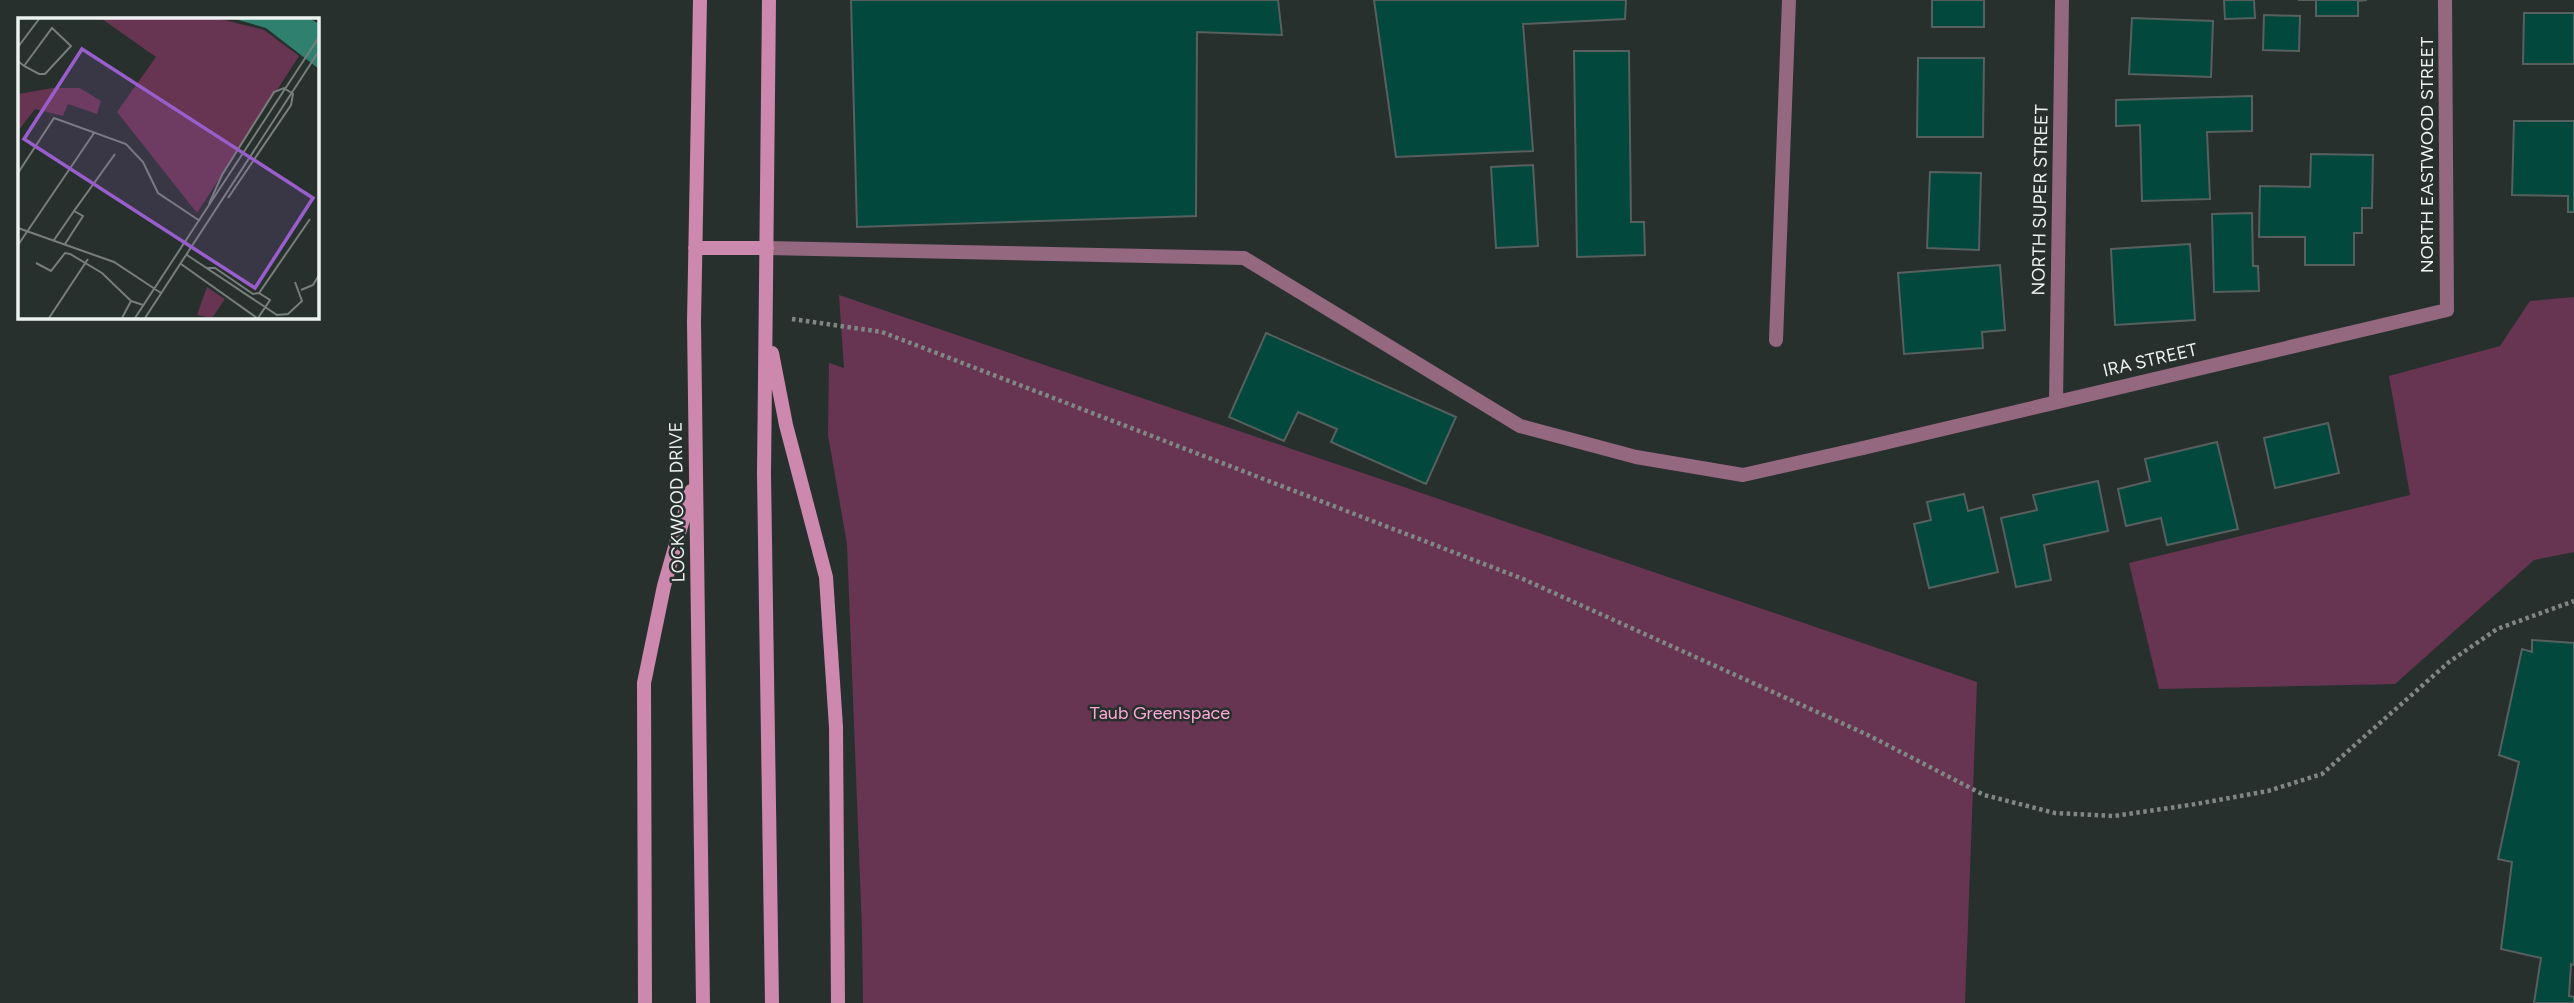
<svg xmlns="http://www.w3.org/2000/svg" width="2574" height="1003" font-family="Figtree,sans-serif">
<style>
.green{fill:#673551}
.building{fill:#02483d;stroke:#57605e;stroke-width:2}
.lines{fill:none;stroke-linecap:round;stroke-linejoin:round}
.path{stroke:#818785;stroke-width:4.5;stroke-dasharray:3.5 3.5;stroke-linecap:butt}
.lane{stroke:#94687f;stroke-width:14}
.street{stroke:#94687f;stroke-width:14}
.secondary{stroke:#cd88ad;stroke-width:14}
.labels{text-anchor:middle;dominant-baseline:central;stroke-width:5;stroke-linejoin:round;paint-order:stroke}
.street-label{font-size:18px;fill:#edf2f0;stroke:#28302e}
.park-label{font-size:18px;fill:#fdaad7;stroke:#28302e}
.inset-road{fill:none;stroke:#777e7c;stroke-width:2}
.view{fill:#985ecb;fill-opacity:0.15;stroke:#985ecb;stroke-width:3.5}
.inset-edge{fill:none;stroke:#edf2f0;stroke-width:3.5}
</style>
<rect width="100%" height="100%" fill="#28302e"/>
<path class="green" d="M839 295 1977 682 1965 1003H863L862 930 847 544 828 435 829 363 844 368Z
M2574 297V552L2534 560 2395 684 2159 689 2129 563 2410 495 2389 376 2500 346 2530 301Z"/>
<path class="building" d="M851 0H1278L1282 35 1197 32 1196 216 857 227Z
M1374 0H1626L1625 19 1523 24 1533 151 1396 157Z
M1932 0H1984V27H1932Z
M2224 0H2254L2255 18 2225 19Z
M2298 0H2367L2358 1V16H2316V0Z
M2524 13H2574V64H2523Z
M2264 15 2300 16 2299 51 2263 50Z
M2132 18 2213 21 2211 77 2129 74Z
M1574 51H1629L1631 222H1644L1645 255 1577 257Z
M1918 58H1984L1983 137H1917Z
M2252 96V131L2207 132 2210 199 2142 201 2140 125 2116 126V100Z
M2514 121H2574V212H2568V196L2512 195Z
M2311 154 2373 155 2372 208H2362V233H2354V265H2305V237H2259L2260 186 2310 187Z
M1533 165 1538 246 1496 248 1491 167Z
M1930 172 1981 173 1979 250 1927 248Z
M2252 213 2253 266H2258L2259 291 2214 292 2212 214Z
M2190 244 2195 320 2115 325 2111 249Z
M2000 265 2005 330 1982 332 1983 348 1904 354 1898 273Z
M1266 333 1456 417 1426 484 1331 442 1337 429 1298 412 1284 441 1229 417Z
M2328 423 2339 473 2275 488 2264 438Z
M2217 442 2238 529 2167 545 2161 518 2126 526 2118 489 2150 481 2145 459Z
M2098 481 2108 531 2044 545 2051 580 2016 587 2001 518 2037 510 2033 495Z
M1964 494 1968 511 1983 507 1998 572 1929 588 1914 524 1931 520 1927 502Z
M2532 640 2574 643V965L2571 964 2569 996 2574 997V1003H2534L2541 958 2501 949 2512 862 2498 859 2519 762 2499 755 2522 649 2532 652Z"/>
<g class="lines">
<path class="path" d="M792 319 882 332 1523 579 1868 735 1984 795 2055 813 2114 816 2196 804 2268 791 2322 774 2449 662 2497 629 2574 601"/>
<path class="lane" d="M767 248 1244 258 1520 426 1636 457 1743 475 1863 448
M1776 340 1789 0"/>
<path class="street" d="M2056 401 2062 0
M1863 448 2447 310 2445 0"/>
<path class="secondary" d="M700 0 694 322 703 1003
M769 0 764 474 772 1003
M695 248H767
M772 353 786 425 826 577 836 727 838 1003
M645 1003 644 683 664 586 691 491"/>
</g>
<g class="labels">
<g class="street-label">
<text transform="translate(2427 155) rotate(-90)">NORTH EASTWOOD STREET</text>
<text transform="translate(2040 200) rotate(-89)">NORTH SUPER STREET</text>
<text transform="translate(2150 360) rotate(-13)">IRA STREET</text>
<text transform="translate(677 502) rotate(-91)">LOCKWOOD DRIVE</text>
</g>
<g class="park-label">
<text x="1160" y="713">Taub Greenspace</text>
</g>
</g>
<g transform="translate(18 18)">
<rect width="301" height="301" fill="#28302e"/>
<path d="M84 1H202L246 12 281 38 179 195 99 94 138 39ZM35 70H62L83 83 79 96 50 86 45 98 17 91 0 113V76ZM189 269 207 281 194 300 179 297Z" fill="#673551"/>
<path d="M217 1H293L301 6V51L248 10Z" fill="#308070"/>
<path class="inset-road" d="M0 29 21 1M0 43 6 48 21 56H27L53 28 34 10 6 48M0 155 36 100 108 126 125 144 140 175 182 203M191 186 204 157 256 74 266 70 275 76 273 87 210 180M0 210 96 244 143 275M36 222 56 193M47 226 65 198 56 193 97 136M0 227 76 115M169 237 259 297 270 296 284 283 277 264M18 245 33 253 47 235 52 236 84 255 113 283M163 246 239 300M188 250H197L235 276 241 275 292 201M283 272 295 267 301 257M31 300 70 241M104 300 113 283 125 287M117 300 301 19M127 300 301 33M240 300 252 282 241 275"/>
<path class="view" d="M64 31 295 180 237 270 6 121Z"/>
<rect width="301" height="301" class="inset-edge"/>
</g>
</svg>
